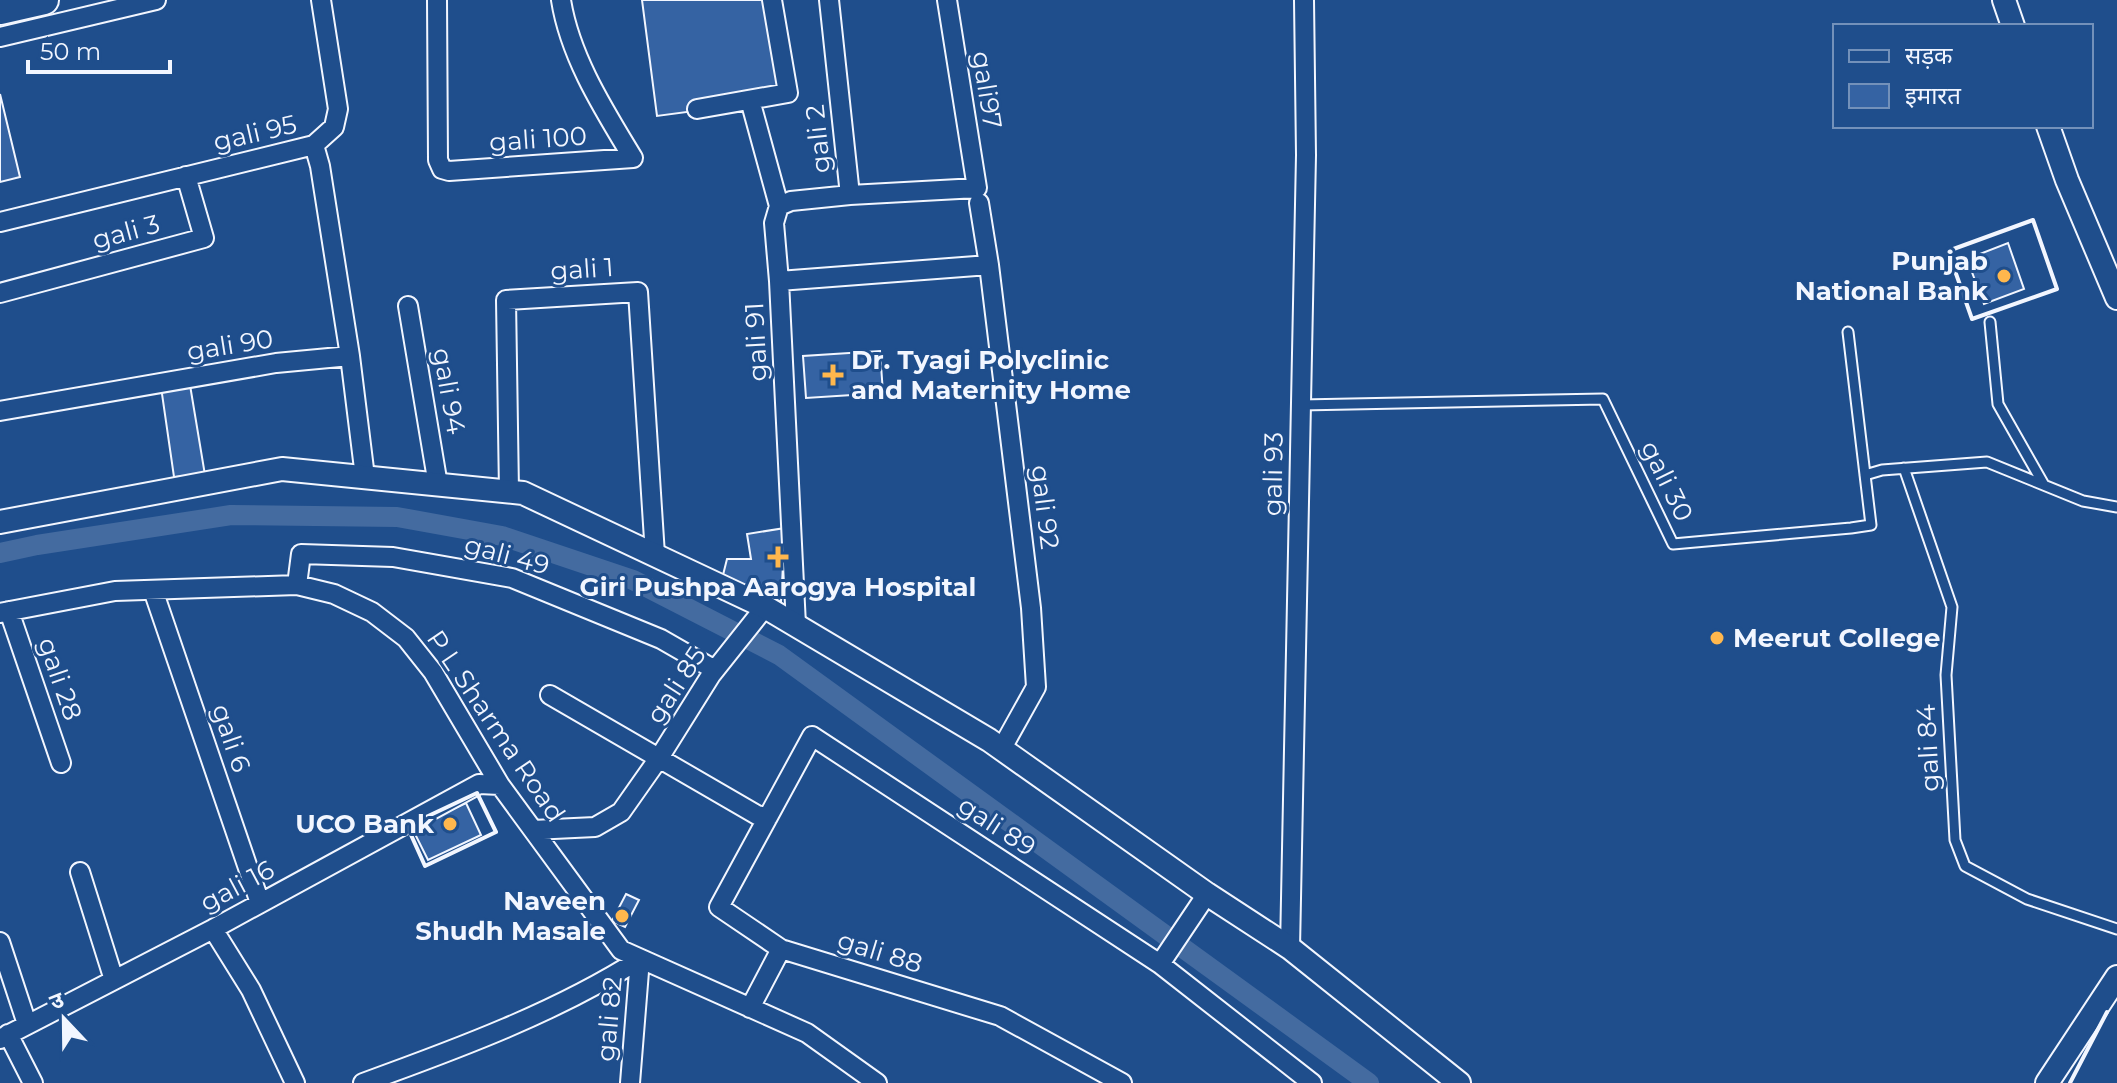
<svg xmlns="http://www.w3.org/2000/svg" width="2117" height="1083" font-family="Montserrat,'Noto Sans Devanagari',sans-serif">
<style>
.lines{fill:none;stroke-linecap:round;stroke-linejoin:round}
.canal{stroke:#446ba0;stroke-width:20}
.building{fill:#3563a3;stroke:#f2f6ff;stroke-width:2}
.service-casing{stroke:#f2f6ff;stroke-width:13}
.minor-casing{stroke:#f2f6ff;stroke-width:22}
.tertiary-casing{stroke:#f2f6ff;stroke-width:26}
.primary-casing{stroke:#f2f6ff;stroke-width:32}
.service{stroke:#1f4e8c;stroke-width:9}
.minor{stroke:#1f4e8c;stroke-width:18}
.tertiary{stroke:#1f4e8c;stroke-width:22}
.primary{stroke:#1f4e8c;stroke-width:28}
.wall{stroke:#f2f6ff;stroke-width:4}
.poi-dot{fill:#ffb74d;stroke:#1f4e8c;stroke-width:3}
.labels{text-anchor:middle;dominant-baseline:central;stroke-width:6;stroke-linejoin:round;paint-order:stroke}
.street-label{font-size:26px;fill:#f2f6ff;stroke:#1f4e8c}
.poi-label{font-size:26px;font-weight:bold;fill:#f2f6ff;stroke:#1f4e8c;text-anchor:end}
</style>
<rect width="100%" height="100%" fill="#1f4e8c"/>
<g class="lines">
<path class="canal" d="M0 553 37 545 231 515 397 517 502 536 633 580 779 655 1369 1083"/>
</g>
<path class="building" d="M642 0H765L784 99 657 116Z
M0 94 20 177 0 182Z
M2008 243 2024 289 1984 304 1967 259Z
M880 351 883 393 806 398 803 356Z
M190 385 205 475 174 477 161 387Z
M785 528 781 602 723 575 727 559H751L747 534Z
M466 803 481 835 428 860 412 828Z
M626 894 639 900 625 927 612 921Z"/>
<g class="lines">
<defs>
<path id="service" d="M1990 322 1998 404 2044 485
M1301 405 1603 399 1673 544 1851 528 1871 525 1848 332
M1904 468 1952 607 1946 675 1955 840 1965 866 2027 899 2117 929
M1865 475 1882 470 1987 462 2083 501 2117 507"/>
<path id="minor" d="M437 0 438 160 442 169 449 171 633 158C604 110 570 57 561 0
M829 0 850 195 977 188 947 0
M0 37 156 0
M750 100 779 206
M697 109 788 93 772 0
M314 145 334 127 338 109 321 0
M0 222 314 145 320 166 350 356
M989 265 1031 608 1036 687 1002 748
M779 281 774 223 779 206 791 201 850 195
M0 293 204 238 186 176
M408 306 438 485
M0 411 276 363 350 356 365 477
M509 492 506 300 638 292 655 555
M297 585 301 554 393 557 512 578 661 639 715 670
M153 590 260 903
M9 611 61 763
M0 613 115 591 297 585 334 594 372 612 406 638 433 672 500 785 621 950 807 1033 877 1083
M796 625 779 281 989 265 979 203
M550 695 757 815 768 817
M533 830 595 827 621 812 659 758 711 675 765 607
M80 872 114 980
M213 929 251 990 295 1083
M0 942 27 1024
M1290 948 1306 155 1304 0
M1160 964 1312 1083
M750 1008 781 949
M8 1034 33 1083
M0 1039 213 929 479 784 500 785
M363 1083C457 1049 557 1012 640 959
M630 1083 640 959
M1122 1083 1000 1016 781 949 719 907 812 736 1160 964 1207 894"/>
<path id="tertiary" d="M2004 0 2013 26
M2048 126 2067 180 2117 298
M0 522 282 469 523 493 765 607 989 740 1207 894 1290 948 1459 1083
M2047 1083 2117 977"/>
<path id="primary" d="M0 10 44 0"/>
</defs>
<use href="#service" class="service-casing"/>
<use href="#minor" class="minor-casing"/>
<use href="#tertiary" class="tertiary-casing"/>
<use href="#primary" class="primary-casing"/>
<use href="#service" class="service"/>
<use href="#minor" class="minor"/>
<use href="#tertiary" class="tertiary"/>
<use href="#primary" class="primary"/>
<path class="wall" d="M2033 220 2057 289 1972 319 1948 251Z
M477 793 496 832 425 866 407 826Z
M2070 1083 2107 1012"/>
</g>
<g class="poi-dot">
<circle cx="2004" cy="276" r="8"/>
<path d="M829 363h8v8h8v8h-8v8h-8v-8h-8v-8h8z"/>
<path d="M774 545h8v8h8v8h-8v8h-8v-8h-8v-8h8z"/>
<circle cx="1717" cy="638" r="8"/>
<circle cx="450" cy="824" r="8"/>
<circle cx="622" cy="916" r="8"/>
</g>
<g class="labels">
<g class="street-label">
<text transform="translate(987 90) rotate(81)">gali97</text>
<text transform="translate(255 133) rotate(-13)">gali 95</text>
<text transform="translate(538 139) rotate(-4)">gali 100</text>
<text transform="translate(818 139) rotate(-96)">gali 2</text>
<text transform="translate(126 232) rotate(-15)">gali 3</text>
<text transform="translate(582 269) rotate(-4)">gali 1</text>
<text transform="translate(756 342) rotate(-93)">gali 91</text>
<text transform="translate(230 345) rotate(-9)">gali 90</text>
<text transform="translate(449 391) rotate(80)">gali 94</text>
<text transform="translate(1273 474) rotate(-89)">gali 93</text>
<text transform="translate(1667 481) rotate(64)">gali 30</text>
<text transform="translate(1045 507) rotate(83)">gali 92</text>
<text transform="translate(507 555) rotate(15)">gali 49</text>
<text transform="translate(60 679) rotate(71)">gali 28</text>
<text transform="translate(676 685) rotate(-57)">gali 85</text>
<text transform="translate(496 726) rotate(56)">P L Sharma Road</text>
<text transform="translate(231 738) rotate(71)">gali 6</text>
<text transform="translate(1928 748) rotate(-93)">gali 84</text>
<text transform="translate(997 826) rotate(33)">gali 89</text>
<text transform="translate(237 886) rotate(-28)">gali 16</text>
<text transform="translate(880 952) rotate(17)">gali 88</text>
<text transform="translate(609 1019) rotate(-85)">gali 82</text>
</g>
<g class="poi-label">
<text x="1988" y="261">Punjab<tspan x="1988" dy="30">National Bank</tspan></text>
<text x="851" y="360" text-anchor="start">Dr. Tyagi Polyclinic<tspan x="851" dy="30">and Maternity Home</tspan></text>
<text x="778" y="587" text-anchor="middle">Giri Pushpa Aarogya Hospital</text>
<text x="1733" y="638" text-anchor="start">Meerut College</text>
<text x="434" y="824">UCO Bank</text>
<text x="606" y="901">Naveen<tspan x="606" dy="30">Shudh Masale</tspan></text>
</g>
</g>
<rect x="1833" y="24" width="260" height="104" fill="#1f4e8c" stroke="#7391ba" stroke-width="2"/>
<rect x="1849" y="50" width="40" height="12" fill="#1f4e8c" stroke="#7391ba" stroke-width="2"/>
<text x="1905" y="64" font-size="24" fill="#f2f6ff">सड़क</text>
<rect x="1849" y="84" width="40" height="24" fill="#3563a3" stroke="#7391ba" stroke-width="2"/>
<text x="1905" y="104" font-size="24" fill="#f2f6ff">इमारत</text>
<g transform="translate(64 1019) rotate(338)" stroke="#1f4e8c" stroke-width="6" paint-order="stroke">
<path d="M0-6L14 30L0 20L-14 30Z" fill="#f2f6ff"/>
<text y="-12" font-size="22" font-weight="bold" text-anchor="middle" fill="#f2f6ff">उ</text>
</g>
<path d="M28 60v12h142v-12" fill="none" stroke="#f2f6ff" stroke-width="4"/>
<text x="40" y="60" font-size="24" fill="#f2f6ff" stroke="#1f4e8c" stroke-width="6" paint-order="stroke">50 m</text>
</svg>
